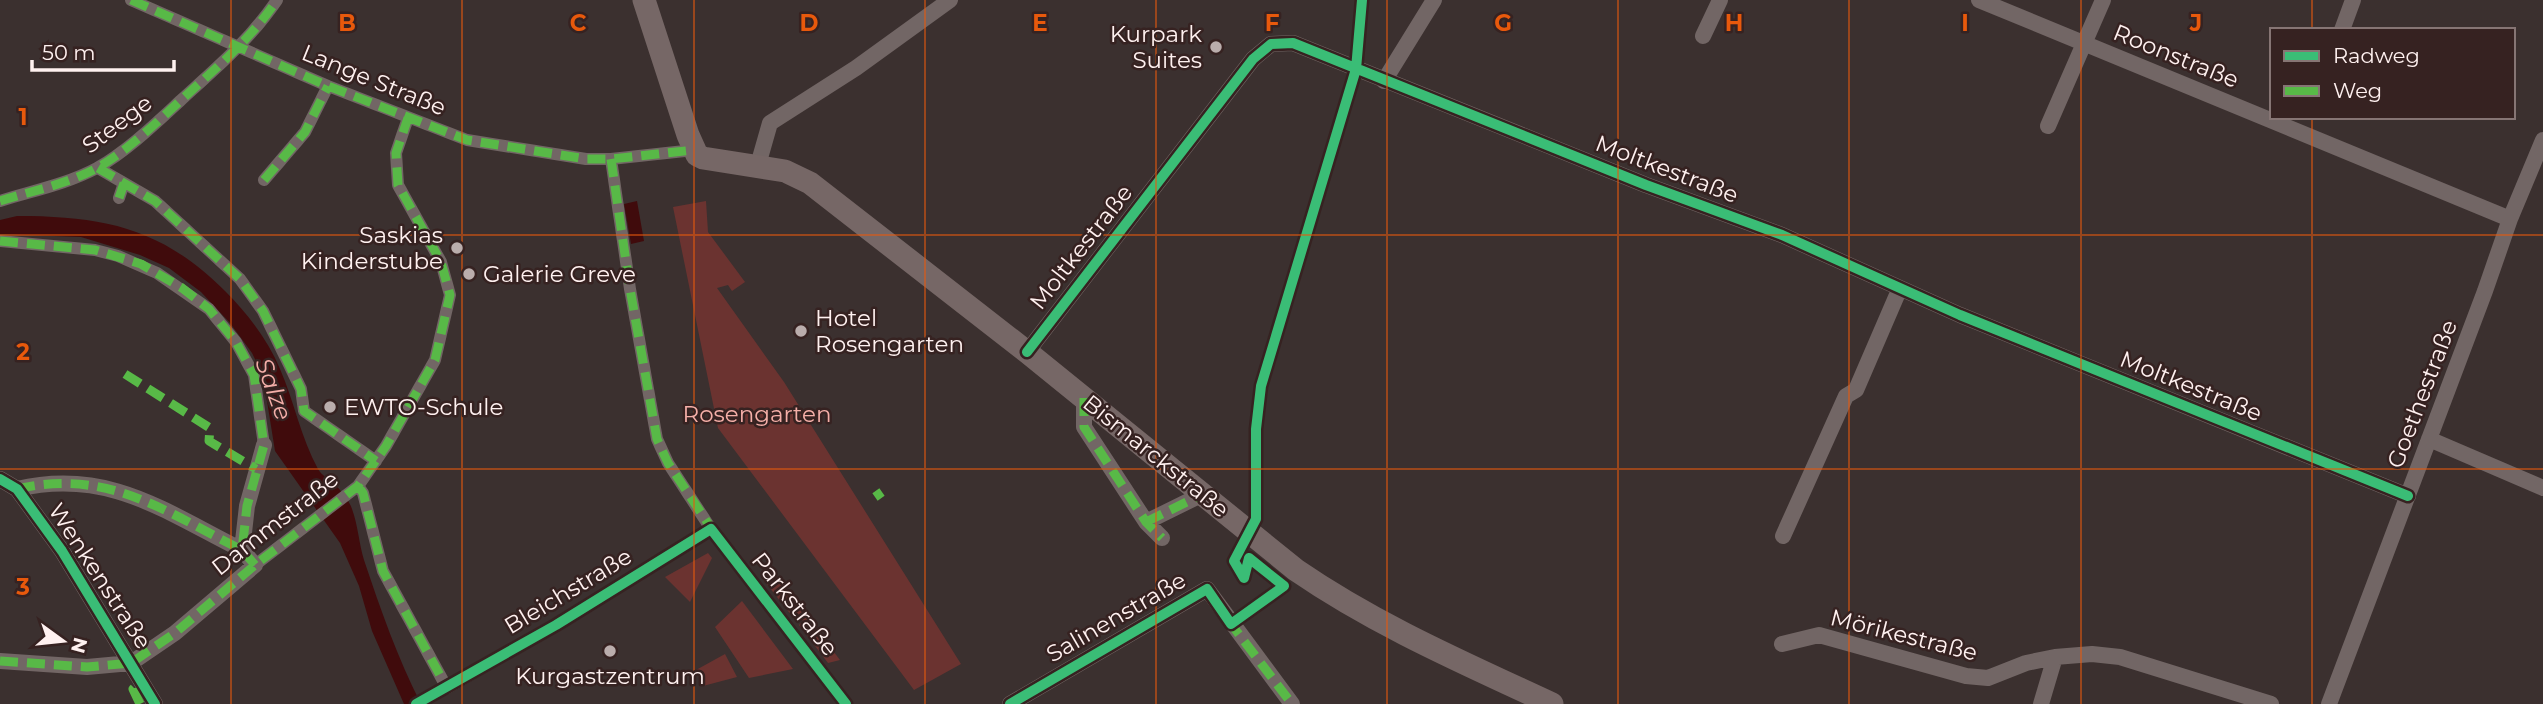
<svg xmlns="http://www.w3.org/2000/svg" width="2543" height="704" font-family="Montserrat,sans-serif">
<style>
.green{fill:#6b3330}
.water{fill:#400b0c}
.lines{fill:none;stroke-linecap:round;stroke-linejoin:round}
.pedestrian{stroke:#726665;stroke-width:12}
.minor{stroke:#726665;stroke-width:16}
.secondary{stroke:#766766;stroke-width:23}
.quiet{stroke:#58b947;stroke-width:9;stroke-dasharray:18 9;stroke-linecap:butt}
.cycleway-casing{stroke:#362221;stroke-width:15}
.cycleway{stroke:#3abd76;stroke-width:10}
.grid{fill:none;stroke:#e8590c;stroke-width:2;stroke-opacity:0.55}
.poi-dot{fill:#baadac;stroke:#362221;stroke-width:2.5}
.labels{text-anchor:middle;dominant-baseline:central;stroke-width:5;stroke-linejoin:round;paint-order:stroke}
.poi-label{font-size:23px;fill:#fff1f0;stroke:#362221;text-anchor:start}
.street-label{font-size:23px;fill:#fff1f0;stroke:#362221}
.park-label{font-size:23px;fill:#f5afa8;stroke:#362221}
.water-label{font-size:24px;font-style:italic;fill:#f4aea8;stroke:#362221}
.grid-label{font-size:23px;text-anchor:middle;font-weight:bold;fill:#e8590c;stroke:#362221;stroke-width:5;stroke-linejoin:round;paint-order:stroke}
</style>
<rect width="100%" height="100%" fill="#3b302f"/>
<path class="green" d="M706 201 708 232 745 282 732 291 728 285 717 288 784 382 961 664 914 690 718 428 673 207Z
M708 553 712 558 690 602 665 577Z
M772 571 840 660 828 663 799 625 803 621 797 613 792 616 762 578Z
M742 601 793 669 749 678 715 627Z
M725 654 737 677 703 686 696 670Z"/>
<path class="water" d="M637 201 644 241 631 244 624 204Z
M17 216C104 216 162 228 225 291 248 314 268 340 280 369 294 401 301 438 318 469 321 475 328 478 333 483 340 489 349 500 352 509 358 525 359 544 364 560 380 608 398 659 421 704H404L372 631 359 586 340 543 275 451 263 376 252 353 230 323 201 292 169 268 140 255 81 237 0 234V220Z"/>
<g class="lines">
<path class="pedestrian" d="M131 0 328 86 467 140 586 159H611L694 150
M611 159 630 289 657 439 668 463 711 529 846 704
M98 168 155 201 240 279 263 311 301 389 304 411 376 461
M264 180 305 132 328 86
M119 198 124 183
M0 201C32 191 67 184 97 168 127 151 155 124 180 101 216 68 249 41 277 0
M0 241 95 250 118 256 157 273 209 309 236 342 254 375 264 445
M358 486 363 493 383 571 447 688 556 625 711 529
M255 565 358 486 386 446 435 360 450 295 441 262 398 185 396 153 408 118"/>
<path class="minor" d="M1979 0 2510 219
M2342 30 2353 0
M1703 36 1720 0
M1384 81 1434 0
M2048 126 2103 0
M758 165 770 123 856 68 950 0
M1027 352 1253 59 1271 44 1293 43 1646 185 1782 235 1960 315 2408 496
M1084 398V427L1146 522 1162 538
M2429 439 2543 488
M0 479 17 489 62 551 155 704
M1146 522 1203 494
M1783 536 1846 396 1856 390 1900 288
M242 550 247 506 264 445
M1782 644 1819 635 1966 676 1988 678 2026 663 2055 657 2092 654 2120 657 2271 704
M0 661 87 667 131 663 175 633 255 565 242 550C164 511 108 468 17 489
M1010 704 1207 589 1292 704
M2041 704 2055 657
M2329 704 2485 291 2510 219 2543 140"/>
<path class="secondary" d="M644 0 688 135 697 155 703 158 785 171 810 183 1027 352 1296 570C1376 625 1464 663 1552 704"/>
<path class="quiet" d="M131 0 328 86 467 140 586 159H611L694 150
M611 159 630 289 657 439 668 463 715 534
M98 168 155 201 240 279 263 311 301 389 304 411 376 461
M264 180 305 132 328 86
M119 198 124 183
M0 201C32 191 67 184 97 168 127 151 155 124 180 101 216 68 249 41 277 0
M0 241 95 250 141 264 182 288 209 309 236 342 254 375 264 445 247 506 242 550
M125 374 210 428 209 441 256 469
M1084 398V427L1146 522 1162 538
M358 486 363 493 383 571 447 688 452 685
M17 489C108 468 164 511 242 550L255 565
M875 497 882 492
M1146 522 1203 494
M1228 620 1292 704
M0 661 87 667 131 663 175 633 255 565 358 486 386 446 435 360 450 295 441 262 398 185 396 153 408 118
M140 704 133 689 141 681"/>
<defs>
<path id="cycleway" d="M1027 352 1253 59 1271 44 1293 43 1646 185 1782 235 1960 315 2408 496
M0 479 17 489 62 551 155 704
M416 704 556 625 711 529 846 704
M1010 704 1207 589 1231 624 1284 586 1249 558 1244 578 1234 561 1256 519V429L1261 386 1356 69 1362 0"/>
</defs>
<use href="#cycleway" class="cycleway-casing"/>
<use href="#cycleway" class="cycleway"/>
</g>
<path class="grid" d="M231 0V704M462 0V704M694 0V704M925 0V704M1156 0V704M1387 0V704M1618 0V704M1849 0V704M2081 0V704M2312 0V30M2312 117V704M0 235H2543M0 469H2543"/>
<g class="poi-dot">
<circle cx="1216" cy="47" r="7"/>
<circle cx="457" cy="248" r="7"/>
<circle cx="469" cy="274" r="7"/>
<circle cx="801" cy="331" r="7"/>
<circle cx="330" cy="407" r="7"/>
<circle cx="610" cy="651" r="7"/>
</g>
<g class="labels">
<g class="poi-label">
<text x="1202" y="34" text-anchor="end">Kurpark<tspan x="1202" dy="26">Suites</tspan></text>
<text x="443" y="235" text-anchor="end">Saskias<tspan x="443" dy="26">Kinderstube</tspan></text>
<text x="483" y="274">Galerie Greve</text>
<text x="815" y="318">Hotel<tspan x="815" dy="26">Rosengarten</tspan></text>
<text x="344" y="407">EWTO-Schule</text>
<text x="610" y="676" text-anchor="middle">Kurgastzentrum</text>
</g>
<g class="street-label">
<text transform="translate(2176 56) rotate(22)">Roonstraße</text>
<text transform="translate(374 80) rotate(22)">Lange Straße</text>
<text transform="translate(117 124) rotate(-37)">Steege</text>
<text transform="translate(1667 169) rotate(21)">Moltkestraße</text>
<text transform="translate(1081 247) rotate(-52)">Moltkestraße</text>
<text transform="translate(2191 386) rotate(22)">Moltkestraße</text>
<text transform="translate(2422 394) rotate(-69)">Goethestraße</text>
<text transform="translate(1156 456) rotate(39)">Bismarckstraße</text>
<text transform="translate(275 523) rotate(-38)">Dammstraße</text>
<text transform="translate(100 576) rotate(57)">Wenkenstraße</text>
<text transform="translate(568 591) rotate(-31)">Bleichstraße</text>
<text transform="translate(795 604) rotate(52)">Parkstraße</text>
<text transform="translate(1116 617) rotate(-30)">Salinenstraße</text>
<text transform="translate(1904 635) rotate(14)">Mörikestraße</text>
</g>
<g class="park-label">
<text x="757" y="414">Rosengarten</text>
</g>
<g class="water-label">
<text transform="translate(274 389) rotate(70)">Salze</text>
</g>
</g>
<g class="grid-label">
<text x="347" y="31">B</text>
<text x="578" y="31">C</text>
<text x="809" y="31">D</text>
<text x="1040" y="31">E</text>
<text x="1272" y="31">F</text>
<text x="1503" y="31">G</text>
<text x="1734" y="31">H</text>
<text x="1965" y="31">I</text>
<text x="2196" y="31">J</text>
<text x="23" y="125">1</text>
<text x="23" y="360">2</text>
<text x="23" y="595">3</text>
</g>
<rect x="2270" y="28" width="245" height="91" fill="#362221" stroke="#867574" stroke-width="2"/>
<rect x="2284" y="51" width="35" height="10" fill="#3abd76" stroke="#867574" stroke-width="2"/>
<text x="2333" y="63" font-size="21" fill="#fff1f0">Radweg</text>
<rect x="2284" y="86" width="35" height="10" fill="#58b947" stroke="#867574" stroke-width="2"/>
<text x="2333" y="98" font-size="21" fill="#fff1f0">Weg</text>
<g transform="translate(63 641) rotate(105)" stroke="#362221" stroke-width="5" paint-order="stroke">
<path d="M0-5L12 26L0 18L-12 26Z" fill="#fff1f0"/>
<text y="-10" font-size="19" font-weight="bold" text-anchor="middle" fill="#fff1f0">N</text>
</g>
<path d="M32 60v10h142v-10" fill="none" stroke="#fff1f0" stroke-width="3.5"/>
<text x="42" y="60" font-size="21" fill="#fff1f0" stroke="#362221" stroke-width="5" paint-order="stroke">50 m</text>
</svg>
